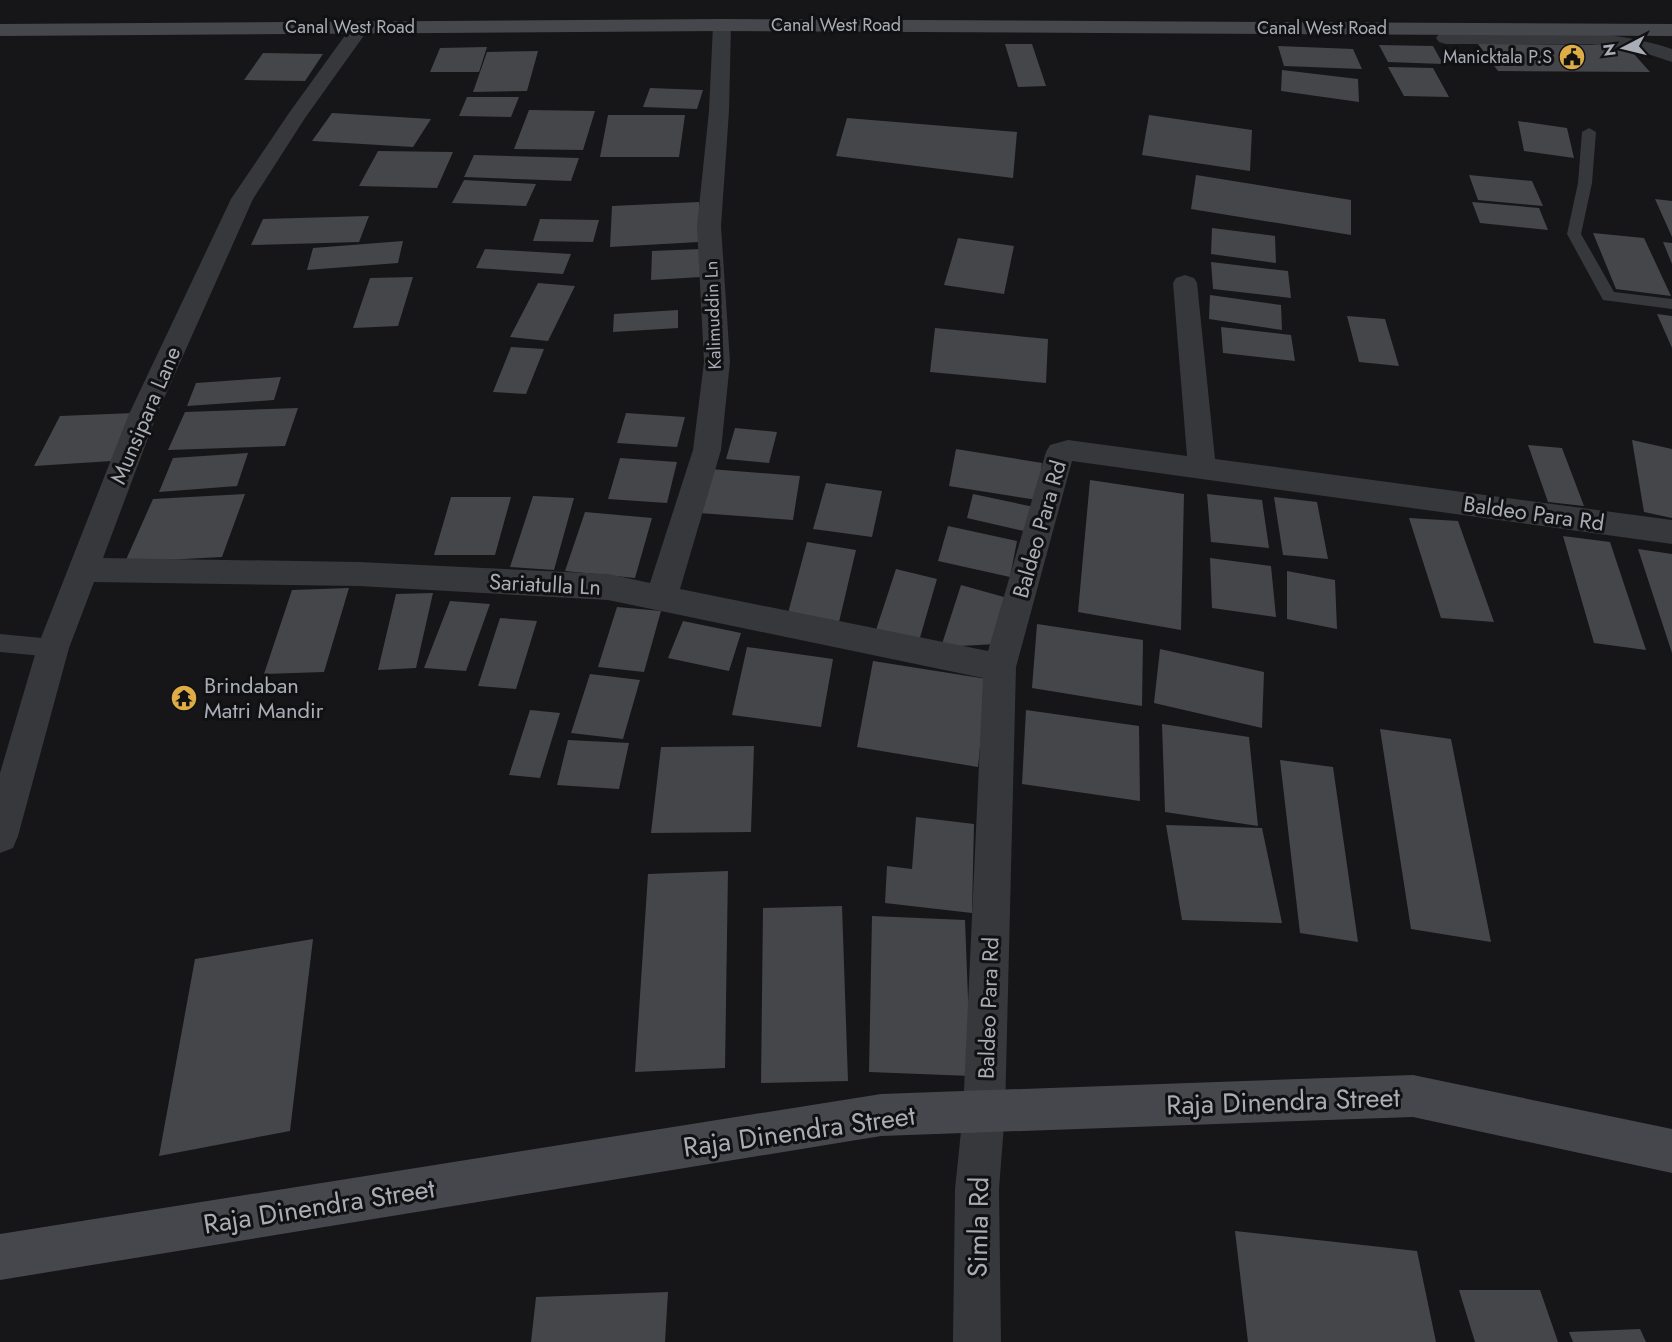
<svg xmlns="http://www.w3.org/2000/svg" width="1672" height="1342" font-family="Jost,sans-serif">
<style>
.building{fill:#45464a}
.lines{fill:none;stroke-linecap:round;stroke-linejoin:round}
.service{fill:#37383c;fill-rule:evenodd}
.minor{fill:#37383c;fill-rule:evenodd}
.secondary{fill:#46474c;fill-rule:evenodd}
.labels{text-anchor:middle;dominant-baseline:central;stroke-width:6;stroke-linejoin:round;paint-order:stroke}
.far-street-label{font-size:18px;fill:#a9adb6;stroke:#111113}
.far-poi-label{font-size:18px;fill:#a9adb6;stroke:#111113;text-anchor:end}
.street-label{font-size:22px;fill:#a9adb6;stroke:#111113}
.poi-label{font-size:22px;fill:#a9adb6;stroke:#111113;text-anchor:start}
.near-street-label{font-size:27px;fill:#a9adb6;stroke:#111113}
</style>
<rect width="100%" height="100%" fill="#161618"/>
<path class="building" d="M1005 44H1032L1046 86 1018 87Z
M1478 44 1626 45 1650 72 1498 71Z
M1379 45 1433 46 1443 64 1388 62Z
M1278 46 1353 49 1362 69 1284 66Z
M487 47 479 72H430L440 48Z
M538 51 527 91 473 92 487 52Z
M263 53 323 54 305 81 244 80Z
M1388 67 1433 68 1449 97 1404 96Z
M1282 70 1358 79 1359 102 1281 91Z
M650 88 703 90 697 109 643 107Z
M467 97H519L511 117 459 116Z
M529 110 595 111 583 150 514 149Z
M332 113 431 119 413 147 312 141Z
M608 115H685L679 157H600Z
M1149 115 1252 130 1250 171 1142 155Z
M847 118 1017 132 1013 178 836 156Z
M1518 121 1567 128 1574 158 1524 151Z
M378 151 453 152 437 188 359 186Z
M474 155 579 158 571 181 464 177Z
M1196 175 1351 200V235L1191 209Z
M1469 175 1532 181 1543 206 1478 200Z
M464 180 536 184 526 206 452 203Z
M1655 199 1672 201V237Z
M699 202V242L610 247 612 206Z
M1472 202 1539 208 1548 230 1480 223Z
M369 216 359 242 251 245 263 219Z
M540 219 599 220 593 242 533 241Z
M1212 228 1275 236 1276 263 1211 254Z
M1593 233 1644 238 1671 296 1616 289Z
M958 238 1014 246 1004 294 944 285Z
M403 241 398 263 307 270 313 248Z
M1663 242 1672 243V264Z
M485 249 571 254 563 274 476 268Z
M701 249V277L651 280 652 251Z
M1211 262 1288 271 1291 298 1213 289Z
M413 277 398 326 353 328 370 278Z
M538 283 575 286 548 341 510 337Z
M1210 295 1281 305 1282 330 1209 319Z
M678 310V328L613 332 614 314Z
M1657 314 1672 316V348Z
M1347 316 1385 319 1399 366 1359 362Z
M1221 327 1291 335 1295 361 1223 353Z
M935 328 1048 339 1046 383 930 372Z
M511 347 544 349 526 394 493 392Z
M281 377 274 400 187 406 196 383Z
M298 408 285 446 168 450 185 412Z
M134 413 112 461 34 466 60 416Z
M626 413 685 417 677 447 617 443Z
M735 428 777 432 769 463 726 459Z
M1632 440 1672 449V518L1644 512Z
M1528 445 1562 448 1584 506 1548 502Z
M956 449 1042 463 1037 500 949 486Z
M248 453 237 486 159 492 173 458Z
M620 458 677 462 667 503 608 499Z
M710 469 800 476 793 520 699 513Z
M1090 480 1184 494 1181 630 1078 612Z
M826 483 882 491 872 537 813 529Z
M245 494 222 557 125 562 153 499Z
M973 494 1034 507 1028 532 967 518Z
M1207 494 1262 500 1269 548 1211 542Z
M533 496 574 498 554 570 510 567Z
M451 497H511L495 555H434Z
M1274 497 1317 502 1328 559 1283 555Z
M585 512 652 518 635 578 565 571Z
M1409 518 1458 521 1494 622 1441 618Z
M948 526 1017 541 1010 577 938 561Z
M1563 536 1610 542 1646 650 1594 643Z
M807 542 856 550 839 622 788 613Z
M1638 549 1672 554V653Z
M1210 558 1271 566 1276 617 1212 608Z
M896 569 937 579 919 641 876 630Z
M1287 571 1335 580 1337 629 1287 619Z
M961 585 1011 599 997 644 941 647Z
M349 588 324 672 264 674 292 590Z
M433 593 416 668 378 670 396 594Z
M450 601 490 604 466 671 424 668Z
M617 607 661 611 644 672 598 667Z
M500 618 537 621 516 689 478 686Z
M683 621 741 633 729 671 668 658Z
M1037 624 1143 640 1142 706 1032 688Z
M747 647 833 659 821 727 732 715Z
M1160 649 1264 672 1262 728 1154 703Z
M873 661 987 679 978 767 857 747Z
M590 674 640 680 623 739 571 733Z
M530 710 560 713 540 778 509 775Z
M1026 710 1139 726 1140 801 1022 784Z
M1162 724 1249 737 1258 826 1165 812Z
M1380 729 1451 739 1491 942 1411 929Z
M568 740 629 743 619 789 557 785Z
M754 746 751 832 651 833 661 747Z
M1280 760 1333 767 1358 942 1300 933Z
M916 817 974 824 972 913 885 903 887 866 912 869Z
M1166 825 1262 828 1282 923 1182 920Z
M728 871 725 1068 635 1072 648 874Z
M842 906 848 1081 761 1083 763 908Z
M872 916 965 920 971 1076 869 1072Z
M313 939 290 1131 159 1156 195 959Z
M1235 1231 1417 1251 1436 1342H1248Z
M1459 1290H1540L1558 1342H1475Z
M668 1292 665 1342H531L536 1297Z
M1640 1329 1646 1342H1573L1569 1332Z"/>
<g class="lines">
<path class="service" d="M1589 128 1596 132 1592 183 1581 234 1614 292 1672 299V309L1603 300 1567 234 1578 183 1582 132Z
M0 634 53 639 60 642 63 648 60 654 53 657 0 652Z"/>
<path class="minor" d="M722 19 729 21 731 25 729 111 721 226 730 362 721 450 680 589 988 651 1046 452 1050 445 1068 440 1187 456 1173 283 1176 278 1185 275 1194 278 1197 283 1215 459 1672 520V544L1072 461 1016 667 1005 1112 999 1189 1001 1342H953L955 1189 963 1112 983 678 608 600 359 586 94 582 69 648 18 836 13 848 0 853V773L37 648 129 414 231 199 289 113 354 23H368L370 27 305 118 253 199 157 414 103 558 359 562 608 574 650 583 693 450 704 362 697 226 709 111 713 25 715 21Z
M1561 31C1599 33 1636 37 1672 49V62L1642 52 1591 44H1446L1439 42 1436 38 1439 34 1446 32Z"/>
<path class="secondary" d="M722 19 1672 24V36L722 31 0 36V24Z
M1413 1075 1672 1129V1173L1413 1117 881 1136 0 1280V1234L881 1094Z"/>
</g>
<defs>
<symbol id="civic-disc" viewBox="-11 -11 22 22"><circle r="9.5" fill="#dfad46" stroke="#111113"/><path d="M-.6-6.5H3V-4.5H.6V-3L4-1V1h2V6H-6V1h2V-1L-.6-3ZM-1.2 2.5V6h2.4V2.5Z" fill="#111"/></symbol>
<symbol id="temple-disc" viewBox="-11 -11 22 22"><circle r="9.5" fill="#dfad46" stroke="#111113"/><path d="M0-6L5-2H3V0L6.5 2.5H4V6H1.5V3h-3V6H-4V2.5H-6.5L-3 0V-2H-5Z" fill="#111"/></symbol>
</defs>
<g fill-rule="evenodd">
<use href="#civic-disc" x="1557" y="42" width="30" height="30"/>
<use href="#temple-disc" x="169" y="683" width="30" height="30"/>
</g>
<g class="labels">
<g class="far-street-label">
<text x="836" y="25">Canal West Road</text>
<text x="350" y="27">Canal West Road</text>
<text x="1322" y="28">Canal West Road</text>
<text transform="translate(713 315) rotate(-92)">Kalimuddin Ln</text>
</g>
<g class="far-poi-label">
<text x="1552" y="57">Manicktala P.S</text>
</g>
<g class="street-label">
<text transform="translate(145 415) rotate(-67)">Munsipara Lane</text>
<text transform="translate(1534 513) rotate(8)">Baldeo Para Rd</text>
<text transform="translate(1039 529) rotate(-74)">Baldeo Para Rd</text>
<text transform="translate(545 584) rotate(3)">Sariatulla Ln</text>
<text transform="translate(988 1008) rotate(-88)">Baldeo Para Rd</text>
</g>
<g class="poi-label">
<text x="204" y="685">Brindaban<tspan x="204" dy="25">Matri Mandir</tspan></text>
</g>
<g class="near-street-label">
<text transform="translate(1283 1101) rotate(-2)">Raja Dinendra Street</text>
<text transform="translate(799 1131) rotate(-8)">Raja Dinendra Street</text>
<text transform="translate(319 1206) rotate(-9)">Raja Dinendra Street</text>
<text transform="translate(978 1227) rotate(-89)">Simla Rd</text>
</g>
</g>
<g transform="translate(1624 48) rotate(263)" stroke="#111113" stroke-width="4.5" paint-order="stroke">
<path d="M0-4.5L10 22L0 15L-10 22Z" fill="#a9adb6"/>
<text y="-9" font-size="16" font-weight="bold" text-anchor="middle" fill="#a9adb6">N</text>
</g>
</svg>
